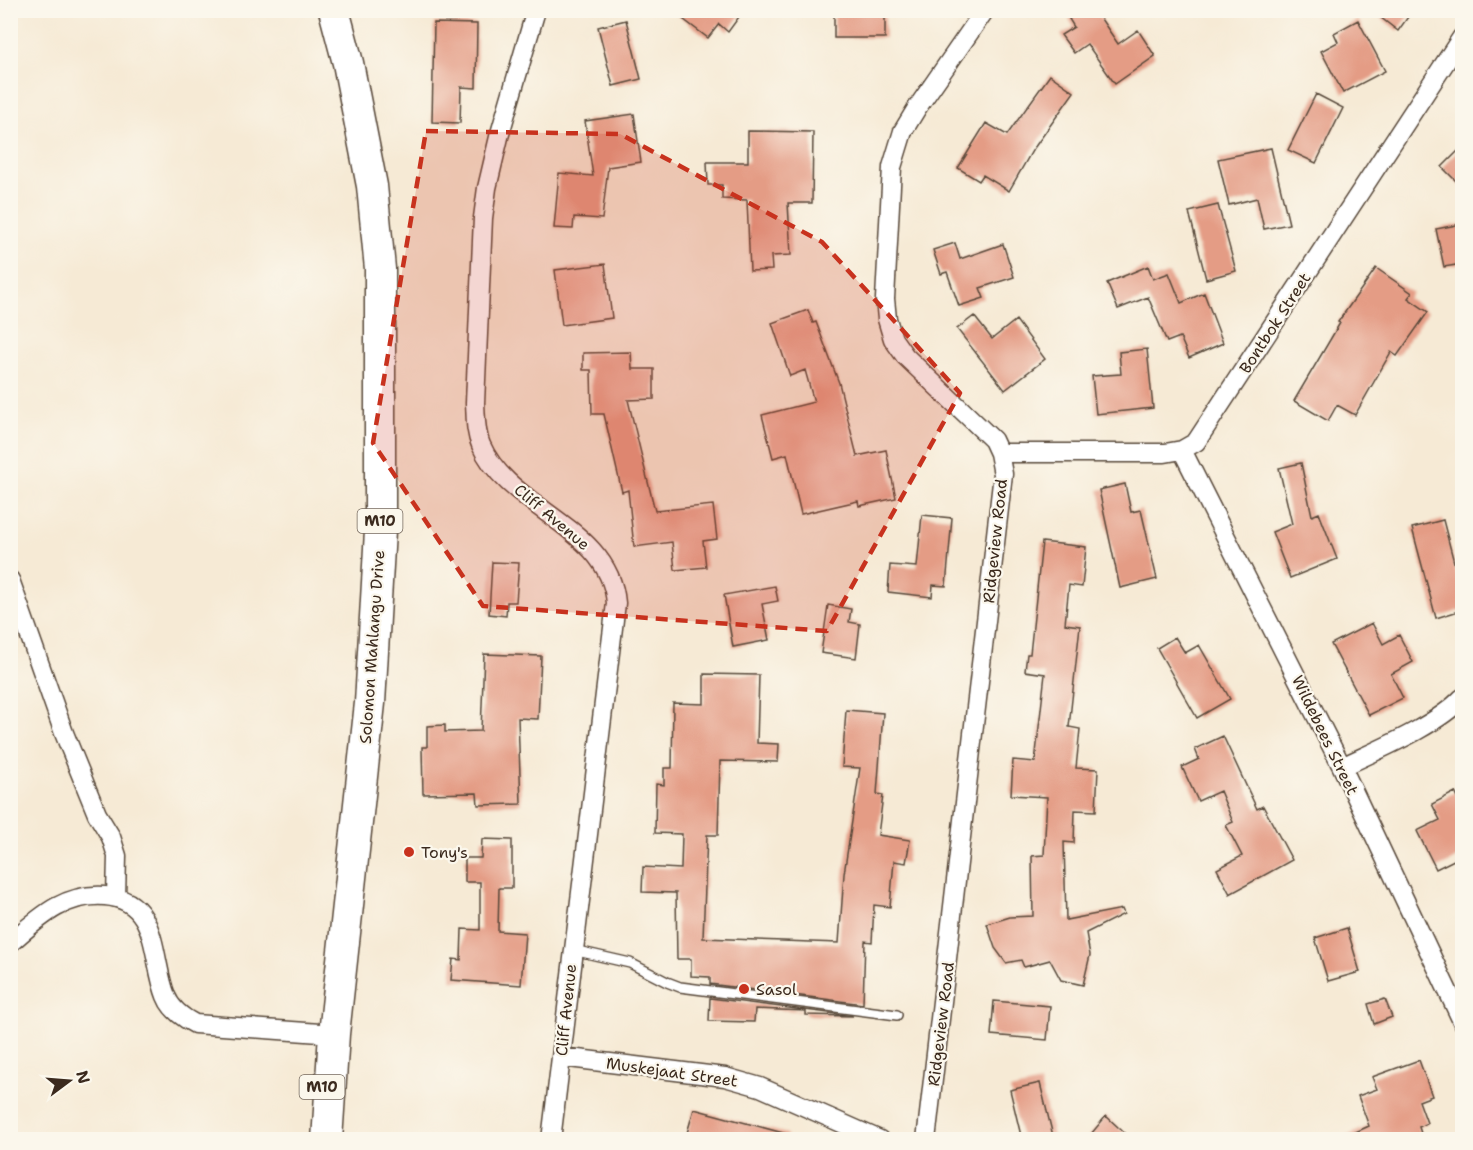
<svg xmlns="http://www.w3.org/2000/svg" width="1473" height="1150" font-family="'Shantell Sans',sans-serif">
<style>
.building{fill:#e49c85}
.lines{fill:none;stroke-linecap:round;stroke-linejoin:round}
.service-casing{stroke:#574739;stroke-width:12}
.minor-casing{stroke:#574739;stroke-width:21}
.primary-casing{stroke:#574739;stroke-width:33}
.service{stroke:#fff;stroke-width:9}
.minor{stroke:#fff;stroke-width:18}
.primary{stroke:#fff;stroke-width:30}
.marked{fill:#c8321e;fill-opacity:0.2;stroke:#c8321e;stroke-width:4.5;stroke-dasharray:12 8;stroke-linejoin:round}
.poi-dot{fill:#c8321e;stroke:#fbf7ec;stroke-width:2}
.labels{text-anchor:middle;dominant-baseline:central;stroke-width:4.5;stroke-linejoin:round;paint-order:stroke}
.shield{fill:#fbf7ec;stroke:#75685c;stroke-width:1.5}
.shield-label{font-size:15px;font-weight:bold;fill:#3b2a1e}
.street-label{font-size:16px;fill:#3b2a1e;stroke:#fbf7ec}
.poi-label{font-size:16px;fill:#3b2a1e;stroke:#fbf7ec;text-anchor:start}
</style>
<rect width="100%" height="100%" fill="#fbf7ec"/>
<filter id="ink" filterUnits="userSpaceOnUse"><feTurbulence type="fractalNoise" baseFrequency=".0167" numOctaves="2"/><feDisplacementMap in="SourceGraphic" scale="12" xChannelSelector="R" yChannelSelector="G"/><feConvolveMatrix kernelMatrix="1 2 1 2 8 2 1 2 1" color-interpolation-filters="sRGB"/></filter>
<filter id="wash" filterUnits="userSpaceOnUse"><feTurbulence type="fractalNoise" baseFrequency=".008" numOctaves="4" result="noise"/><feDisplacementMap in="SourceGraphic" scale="24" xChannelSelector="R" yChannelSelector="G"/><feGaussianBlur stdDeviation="1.35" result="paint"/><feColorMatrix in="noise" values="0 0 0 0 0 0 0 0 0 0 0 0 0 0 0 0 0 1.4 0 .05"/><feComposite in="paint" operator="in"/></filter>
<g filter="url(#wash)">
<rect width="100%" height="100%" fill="#f6ead5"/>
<g id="blocks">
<path class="building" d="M671 10H744L728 32 719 24 708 38Z
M834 10H885V38H834Z
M1081 10H1095L1118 44 1138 30 1155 56 1115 84 1087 44 1074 53 1061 35 1074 27 1069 19Z
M1371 10H1413L1398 31Z
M626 20 641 79 613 86 598 27Z
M1358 20 1385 71 1343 93 1321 51 1338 42 1334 33Z
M434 23 477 24 476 88 461 87 460 123 432 122Z
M1050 75 1074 92 1032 151 1009 191 983 175 979 181 958 168 986 123 1007 135Z
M1316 94 1343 108 1316 163 1288 150Z
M634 114 641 162 608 167 602 219 574 217 573 229 554 228 559 173 593 176 585 121Z
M748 131 813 132 812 203H788L791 255 771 256 772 270 750 271 747 200 722 199V185H708L707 162H748Z
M1462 147V187L1442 167Z
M1271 148 1289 224 1264 229 1257 198 1229 205 1218 159Z
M1218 205 1236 271 1206 279 1189 212Z
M1462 224V264L1444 267 1436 229Z
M955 243 960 259 1003 244 1014 277 980 288 984 298 959 306 947 272 941 274 933 250Z
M605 264 612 318 562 325 555 270Z
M1148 266 1153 279 1169 273 1181 303 1204 293 1223 343 1189 358 1180 337 1167 342 1148 297 1118 309 1107 283Z
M1376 268 1412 293 1408 298 1428 312 1397 356 1391 352 1355 415 1337 405 1328 421 1294 401 1340 323 1338 322Z
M808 310 813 323 816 322 839 383 857 456 886 450 896 498 859 506 858 501 801 514 787 454 773 458 762 415 814 402 805 370 790 376 772 323Z
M974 316 992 339 1016 320 1045 359 1005 390 957 329Z
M1147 349 1153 408 1096 414 1092 376 1121 374 1119 352Z
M631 352 632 369H654V399L628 400 655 511 713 505 717 539 703 541 706 567 675 570 672 542 634 547 628 490 622 492 604 414H592L591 370H583V353Z
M1301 463 1312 516 1319 513 1337 559 1290 578 1272 532 1292 524 1279 468Z
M1125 484 1131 512 1141 510 1157 579 1120 588 1099 490Z
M922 515 952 518 946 586 933 585 932 597 888 592 890 565 917 567Z
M1443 520 1462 593V610L1436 618 1412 528Z
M1042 542 1086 547 1082 587 1069 585 1065 624 1080 626 1069 727 1080 729 1076 768 1098 769 1096 811 1075 810 1074 843 1064 842 1066 920 1122 909 1124 914 1086 933 1090 955 1083 985 1061 980 1050 960 1024 967 1021 960 1006 963 995 948 987 924 1010 917 1033 916 1032 856 1044 855 1047 797 1011 795 1013 760 1035 762 1045 674 1025 671 1027 654H1030Z
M492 562 519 563 516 602H507L506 616 489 614Z
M775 586 778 601 762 604 769 640 733 647 724 595Z
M828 605 851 609 849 622 860 624 856 658 821 653Z
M1372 623 1383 644 1399 635 1413 662 1391 674 1403 698 1369 715 1331 644Z
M1175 637 1185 653 1199 645 1230 699 1197 718 1157 648Z
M484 654 541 656 538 719 518 718 521 804 478 805 477 793 423 794 422 747H427V726L445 725V732L481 731Z
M704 674 759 675 757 743 779 744 778 762 720 761 718 835H707L703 938 839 943 844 874 860 768 842 767 846 710 883 713 877 794 883 795 878 835 910 840 906 863 894 861 890 907 874 905 872 942 865 941 863 1004 710 984V977L691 976V959H677L676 893 642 892 643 867 681 869 682 834 655 833 656 784 664 785V768H672L673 703 704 704Z
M1223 736 1257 809 1263 806 1292 860 1230 894 1217 869 1242 856 1226 825 1233 822 1220 791 1198 801 1182 767 1199 759 1195 749Z
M1455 792 1462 807V856L1436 869 1417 831 1440 820 1432 804Z
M482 839 512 840V888H499L498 931 525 933 521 985 451 980 453 959 461 960 462 929 480 930V882H465V858H481Z
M1347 928 1360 972 1328 981 1315 938Z
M710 998 853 1016 806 1015V1011L755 1009 754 1022 709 1021Z
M1385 999 1392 1017 1374 1024 1368 1004Z
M994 1001 1050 1006 1047 1040 991 1035Z
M1419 1060 1432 1096 1419 1101 1427 1123 1419 1127 1423 1140H1338L1369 1126 1358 1096 1377 1089 1372 1077Z
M1040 1083 1054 1140H1022L1010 1090Z
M694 1109 787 1134 786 1140H685Z
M1106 1116 1132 1140H1086Z"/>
</g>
</g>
<g filter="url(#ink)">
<use href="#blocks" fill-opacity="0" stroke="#574739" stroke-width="1.5"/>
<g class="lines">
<defs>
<path id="service" d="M573 950 630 963 667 982 680 987 897 1015"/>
<path id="minor" d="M536 10 499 137 487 188 483 218 475 403C476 417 475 432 481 445 508 509 610 527 616 603L551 1140
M1182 450 1342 767 1462 1021
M999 453H1165L1182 450 1196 442 1462 37
M10 580 64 733 97 814 111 837 117 856 116 897
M1342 767C1377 750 1436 726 1462 698
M10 943C39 918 64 893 105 896 160 900 151 959 166 996 171 1009 183 1018 195 1024L334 1034
M561 1057 725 1077 760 1087 880 1140
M926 1140 1003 474 999 453 993 440 905 356 893 339 887 319 885 299 892 167 903 131 917 108 985 10"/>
<path id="primary" d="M327 1140 334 1034 370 703 380 531V269L372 186 348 63 334 10"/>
</defs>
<use href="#service" class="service-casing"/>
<use href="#minor" class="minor-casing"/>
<use href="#primary" class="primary-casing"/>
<use href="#service" class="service"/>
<use href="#minor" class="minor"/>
<use href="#primary" class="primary"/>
</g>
</g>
<path class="marked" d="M426 131 620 134 822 242 960 393 827 631 483 606 373 443Z"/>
<g class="poi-dot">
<circle cx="409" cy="852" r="6"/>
<circle cx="744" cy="989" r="6"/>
</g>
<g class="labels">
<g class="shield">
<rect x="357.5" y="509" width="45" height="24" rx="4.5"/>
<rect x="299.5" y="1075" width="45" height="24" rx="4.5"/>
</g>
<g class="shield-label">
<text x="380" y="521">M10</text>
<text x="322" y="1087">M10</text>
</g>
<g class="street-label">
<text transform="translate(1275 323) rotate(-57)">Bontbok Street</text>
<text transform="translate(552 517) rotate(40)">Cliff Avenue</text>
<text transform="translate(995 541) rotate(-84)">Ridgeview Road</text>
<text transform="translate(372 647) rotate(-86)">Solomon Mahlangu Drive</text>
<text transform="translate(1325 735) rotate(64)">Wildebees Street</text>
<text transform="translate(566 1010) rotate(-84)">Cliff Avenue</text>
<text transform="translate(941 1024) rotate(-83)">Ridgeview Road</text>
<text transform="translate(672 1072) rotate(8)">Muskejaat Street</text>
</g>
<g class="poi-label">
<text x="421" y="852">Tony's</text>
<text x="756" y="989">Sasol</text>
</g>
</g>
<rect width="1473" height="1150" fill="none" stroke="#fbf7ec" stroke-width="36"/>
<g transform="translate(69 1081) rotate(74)" stroke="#fbf7ec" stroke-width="4.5" paint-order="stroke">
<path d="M0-4.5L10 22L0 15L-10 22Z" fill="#3b2a1e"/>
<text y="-9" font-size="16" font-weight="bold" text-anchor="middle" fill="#3b2a1e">N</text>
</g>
</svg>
